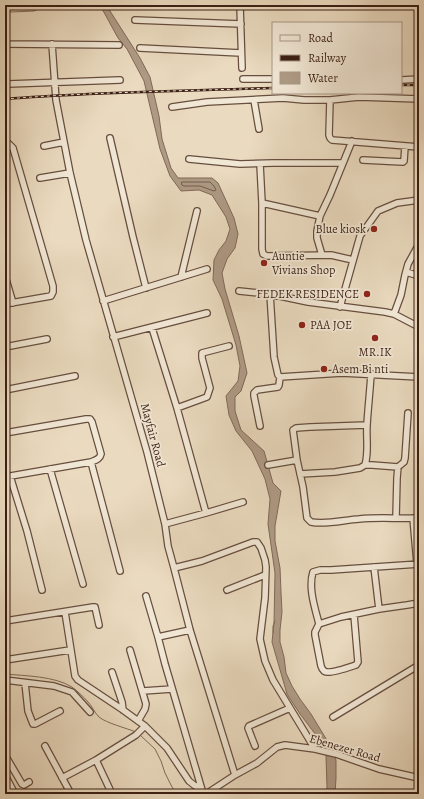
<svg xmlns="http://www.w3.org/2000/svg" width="424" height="799" font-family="Alegreya,serif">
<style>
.water{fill:#ae9a85;stroke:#806958}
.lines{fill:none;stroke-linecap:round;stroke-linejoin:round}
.shore{stroke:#745c4c;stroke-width:1}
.stream{stroke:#806958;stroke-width:1}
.minor-casing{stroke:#674e3f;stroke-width:8}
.minor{stroke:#f1e7d5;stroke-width:5.5}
.rail-casing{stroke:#3b1f14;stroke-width:2.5}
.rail{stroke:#f1e7d5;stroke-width:1;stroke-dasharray:3;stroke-linecap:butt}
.poi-dot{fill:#8f2418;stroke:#f1e7d5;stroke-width:1.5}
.labels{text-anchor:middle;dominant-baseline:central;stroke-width:3.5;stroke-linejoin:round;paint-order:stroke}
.poi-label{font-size:12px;fill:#3b1f14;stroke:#f1e7d5;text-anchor:start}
.street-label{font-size:12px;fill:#3b1f14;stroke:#f1e7d5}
</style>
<rect width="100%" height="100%" fill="#eadabf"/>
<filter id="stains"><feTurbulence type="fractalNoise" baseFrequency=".005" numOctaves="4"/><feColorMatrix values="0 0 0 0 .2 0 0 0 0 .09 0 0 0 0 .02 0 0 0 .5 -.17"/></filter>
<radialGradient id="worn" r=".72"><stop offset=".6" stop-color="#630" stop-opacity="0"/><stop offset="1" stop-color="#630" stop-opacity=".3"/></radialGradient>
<path class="water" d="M100 5H108L110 11 140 58 150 77 159 116 162 139 171 168 178 178H212L218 183 234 218 238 234 235 248 227 259 222 273 225 289 239 336 247 373 241 391 235 397V411L241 430 264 451 273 483 281 491 275 526V541L280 568 281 592 282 612 280 630V642L284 657 286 673 292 686 300 699 311 714 331 747 336 760V778L335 794H326L327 787 326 756 322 743 300 714 287 694 272 642 274 623 275 573 268 524 270 499 265 479 252 451 236 431 229 415 226 396 238 381 240 366 236 345 222 299 213 280 214 260 219 250 226 241 230 229 226 217 212 195 199 190 181 191 170 176 160 149 144 81 127 49 118 38Z"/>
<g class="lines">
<path class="shore" d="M182 182H210L214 186 216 190 214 191 200 186H184L182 185Z"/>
<path class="stream" d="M88 5H100
M10 12 34 11 48 5
M273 633V626L275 621
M5 674C26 676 54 676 72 687 77 691 83 696 88 702 92 706 94 712 99 717 106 723 126 728 136 732
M140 735 155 749 161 761 165 773 172 787 177 794"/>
<defs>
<path id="minor" d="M5 5 6 44
M240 5 242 68
M135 20 241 24
M5 44 119 45
M52 44 56 100 70 173 86 240 147 452 165 524 168 546 174 568 190 630 235 775
M140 48 241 53
M243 79H273
M401 80 419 79
M8 84 120 80
M254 100 259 129
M330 100 329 135 330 138 332 140 419 147
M172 107 207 102 283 98 304 100H330L359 97 419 99
M110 138 133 237 146 288
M5 143 9 144 13 148 53 286V292L51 296 5 304
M44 146 64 142
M189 159 240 164 273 163H343
M363 160 403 162 404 161 405 146
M260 164 262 203V249L263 254 267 256 331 255 353 260
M40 178 70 173
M262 203 320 216
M322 255 317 238V231L320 216 330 195 352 141
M406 272 419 276
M5 276 13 303
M181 277 197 211
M239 291 270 294
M103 301 207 269
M340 307 360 236 378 211 397 203 419 200
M394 314 401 295 405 275 408 264 419 244
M152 328 177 408 206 513
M113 337 207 313
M5 347 47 339
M280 377 342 373 419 377
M5 390 75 376
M177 408 207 397 210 388 202 358V353L229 346
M367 425 310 427 296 428 293 430 297 460 303 487 307 518 311 522C326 525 344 520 359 519 379 517 399 519 419 518
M260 426 254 396V393L257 390 278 387 279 385 280 377 278 375 274 357 270 294 308 302 385 312 394 314 419 327
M5 433 86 419H90L92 422 101 454C100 459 96 460 91 462L5 477
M91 462 120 571
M268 465 297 460
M365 465C369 452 366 438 367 425 368 408 370 391 371 374
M50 469 83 584
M300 474 335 472 360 468 365 465H372L398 467 404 462 405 458 408 413
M10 476 27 531 42 590
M396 518 397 478 398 467
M413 518 417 564
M165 524 206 513 243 502
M374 567 379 609
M174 568 202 561 253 542H257L261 548 265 560 266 567 265 598 260 639 265 661 273 680 315 749
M227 590 265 575
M146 596 158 637 165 664 202 790
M65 612 75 676 78 680 123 710 145 726 167 748 189 781 194 785 201 789
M354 615 358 662 356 665C350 667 333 673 327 672 324 672 322 669 321 666L315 635V632L319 624 341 617 379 609 407 605 419 603
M5 621 93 607H95L99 625
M319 624C315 608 308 588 313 572L320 570H331L419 564
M158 637 190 630
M130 650 146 704 145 709 138 721
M5 660 70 650
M112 672 122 702 123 710
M5 680 54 686 72 692 90 712
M25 683 28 711 33 724H35L60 711
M143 691 172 689
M333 717 419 665
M45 746 71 794
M255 746 248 728 249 726 290 708
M5 755 22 784 24 785 29 782
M96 760 136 735 145 726
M5 775 15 794
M62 778 96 760 112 794
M118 794 124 793 131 794
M206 794 235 775 257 763 277 747 285 745 315 749 336 754 379 769 419 778"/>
</defs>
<use href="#minor" class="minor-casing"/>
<use href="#minor" class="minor"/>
<defs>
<path id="rail" d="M401 85H419
M5 99C94 92 184 91 273 88"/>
</defs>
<use href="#rail" class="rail-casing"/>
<use href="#rail" class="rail"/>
</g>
<g class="poi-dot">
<circle cx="374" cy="229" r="4"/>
<circle cx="264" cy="263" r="4"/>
<circle cx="367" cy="294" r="4"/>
<circle cx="302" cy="325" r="4"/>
<circle cx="375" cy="338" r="4"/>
<circle cx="324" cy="369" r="4"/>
</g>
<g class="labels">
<g class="poi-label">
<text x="366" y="229" text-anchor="end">Blue kiosk</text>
<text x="272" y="256">Auntie<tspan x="272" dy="14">Vivians Shop</tspan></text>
<text x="359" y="294" text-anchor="end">FEDEK RESIDENCE</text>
<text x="310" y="325">PAA JOE</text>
<text x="375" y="352" text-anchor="middle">MR.IK</text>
<text x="332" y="369">Asem Bi nti</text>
</g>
<g class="street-label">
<text transform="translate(153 435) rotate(75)">Mayfair Road</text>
<text transform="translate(345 748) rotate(16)">Ebenezer Road</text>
</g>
</g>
<rect width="424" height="799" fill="none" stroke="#eadabf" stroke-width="20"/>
<rect x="6" y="6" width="412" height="787" fill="none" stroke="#3b1f14" stroke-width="2"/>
<rect x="10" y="10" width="404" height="779" fill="none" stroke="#3b1f14"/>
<rect x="272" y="22" width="130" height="72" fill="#f1e7d5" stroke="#a89788"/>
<rect x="280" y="35" width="20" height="6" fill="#f1e7d5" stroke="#a89788"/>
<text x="308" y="42" font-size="12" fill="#3b1f14">Road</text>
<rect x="280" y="55" width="20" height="6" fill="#3b1f14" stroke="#a89788"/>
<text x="308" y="62" font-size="12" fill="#3b1f14">Railway</text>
<rect x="280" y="72" width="20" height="12" fill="#ae9a85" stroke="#a89788"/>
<text x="308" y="82" font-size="12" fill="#3b1f14">Water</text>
<rect width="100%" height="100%" filter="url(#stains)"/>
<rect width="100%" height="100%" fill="url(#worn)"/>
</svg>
